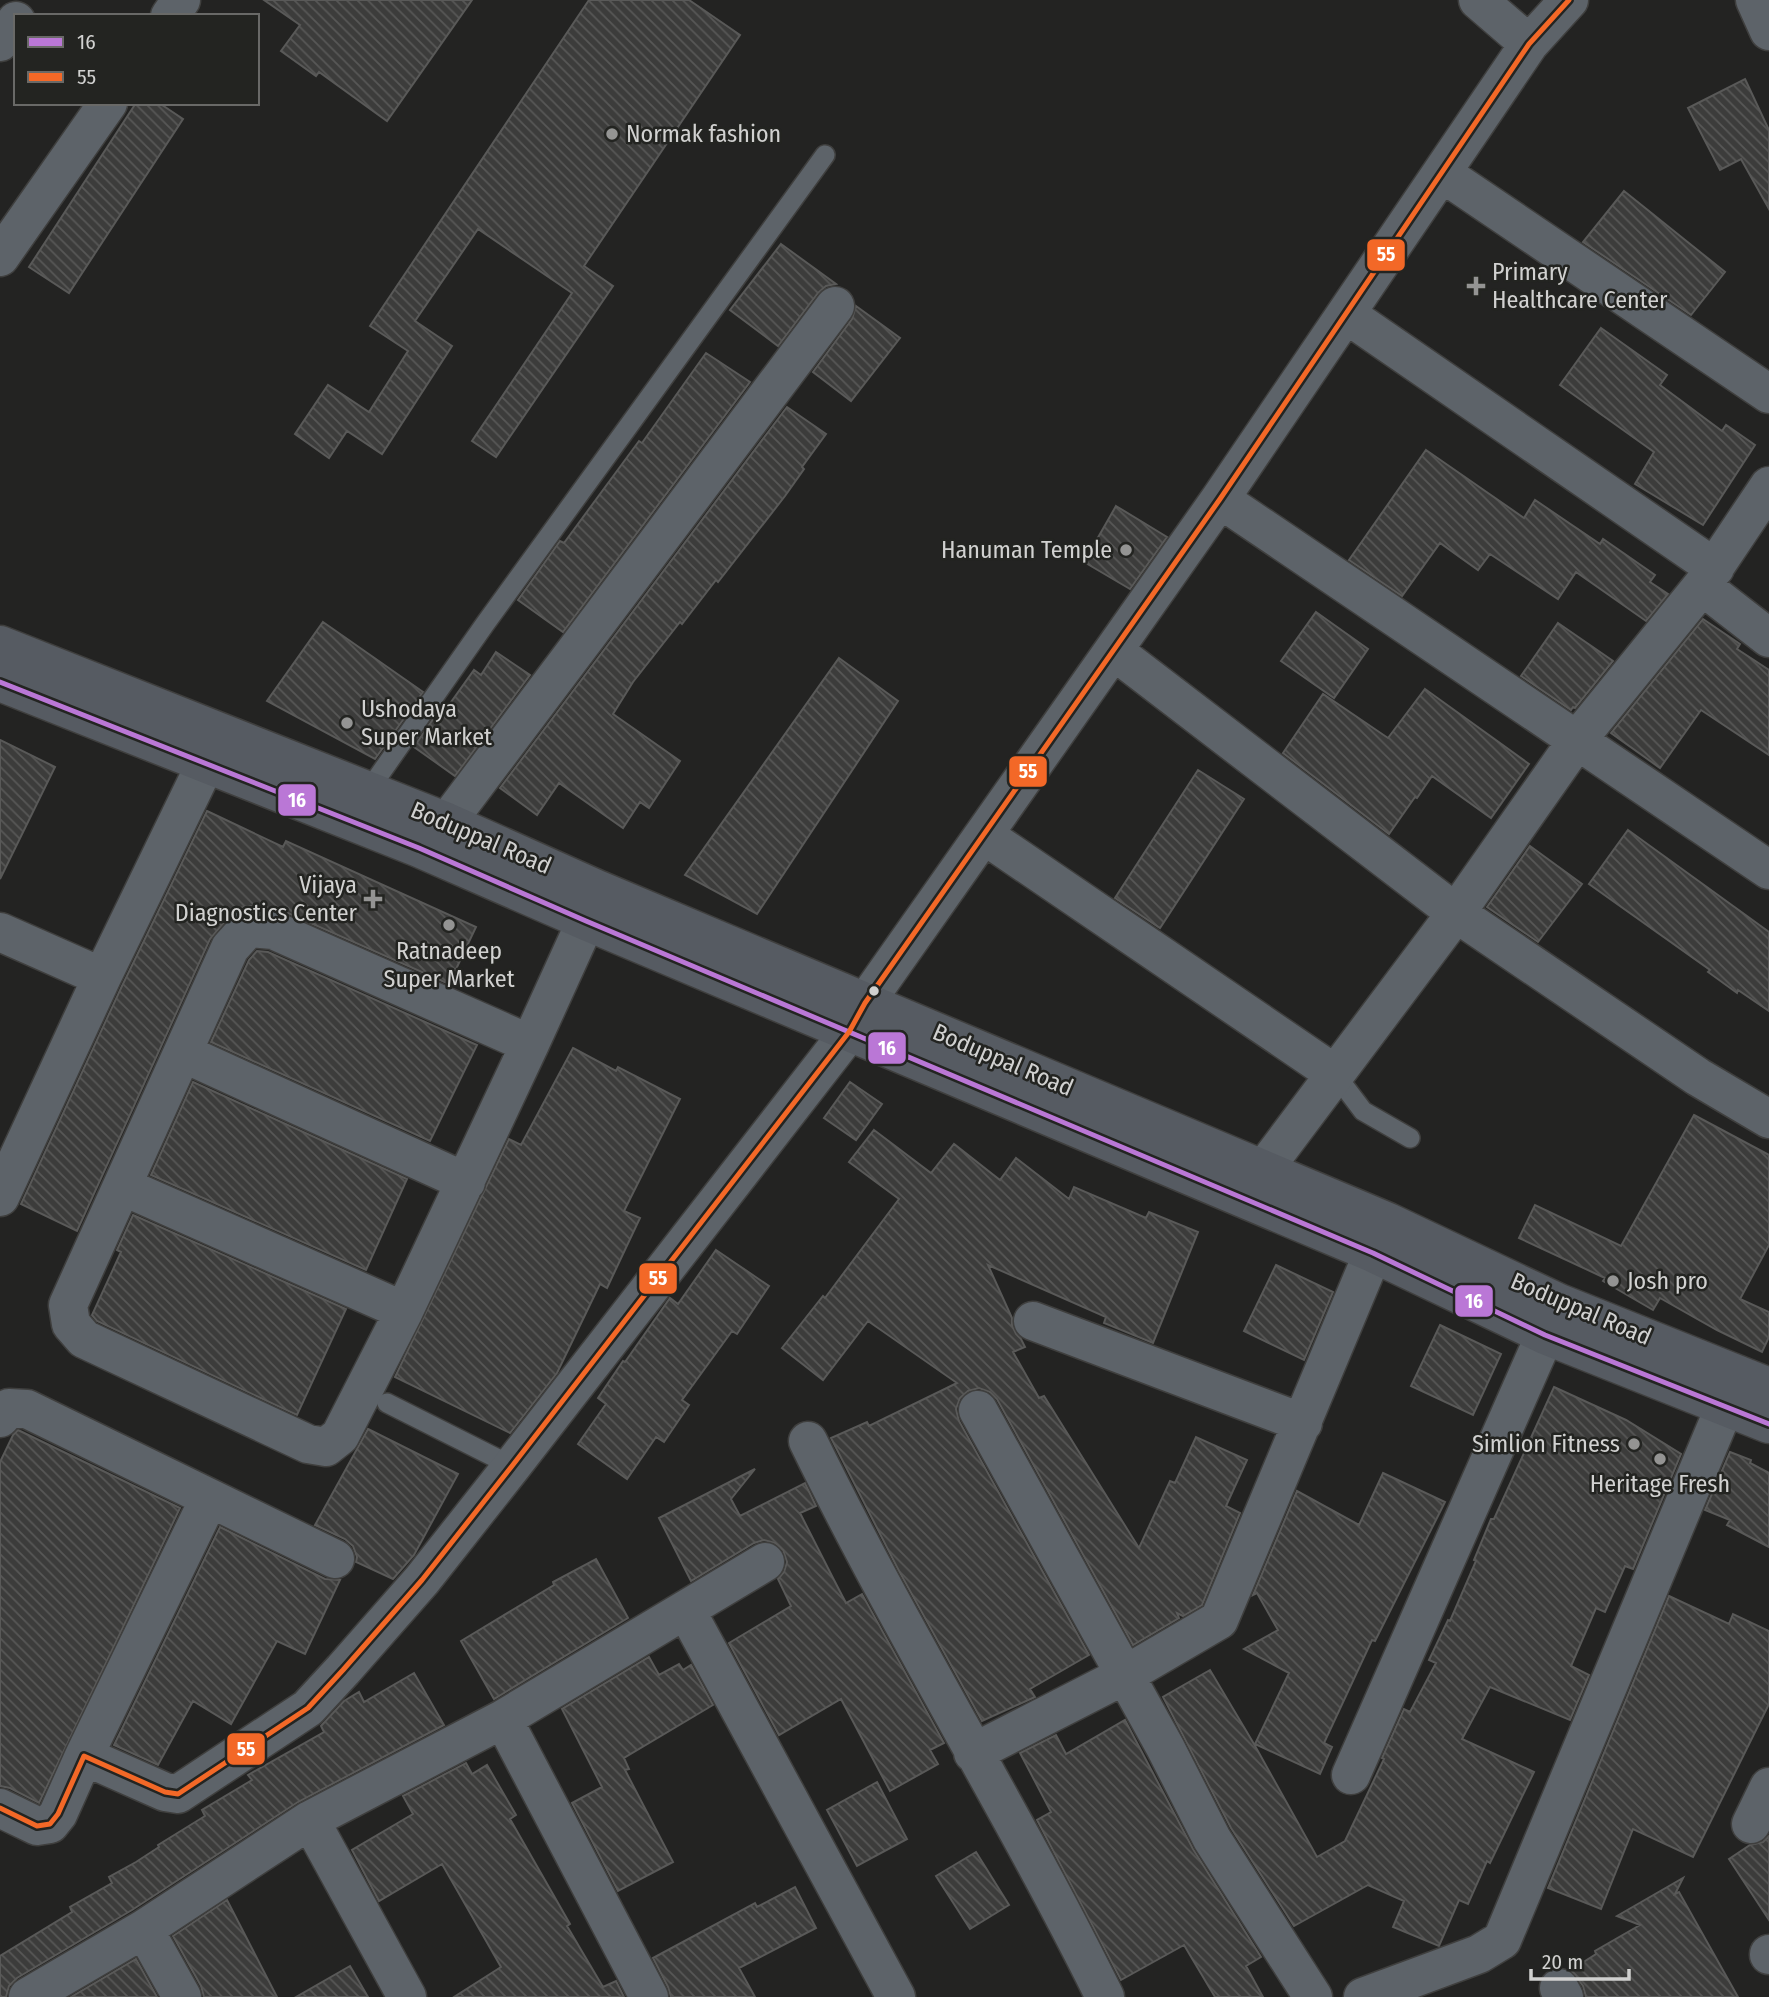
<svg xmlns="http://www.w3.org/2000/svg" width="1769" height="1997" font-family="'Fira Sans Condensed',sans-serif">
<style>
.building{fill:url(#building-back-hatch);stroke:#595958;stroke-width:2}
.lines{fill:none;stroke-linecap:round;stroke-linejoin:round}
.lane-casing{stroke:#3f3f3e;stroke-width:22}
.street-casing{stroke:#3f3f3e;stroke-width:41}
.secondary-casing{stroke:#3f3f3e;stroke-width:41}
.lane{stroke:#5d6369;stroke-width:19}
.street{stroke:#5d6369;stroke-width:38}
.secondary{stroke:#565b62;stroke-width:38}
.bus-1-casing{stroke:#232421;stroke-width:10}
.bus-2-casing{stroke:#232421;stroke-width:10}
.bus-1{stroke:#ba77d6;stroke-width:5}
.bus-2{stroke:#f36827;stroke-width:5}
.poi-dot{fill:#949493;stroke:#232421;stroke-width:2.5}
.bus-dot{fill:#d1d1d0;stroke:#232421;stroke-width:2.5}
.labels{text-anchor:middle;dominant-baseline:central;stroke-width:5;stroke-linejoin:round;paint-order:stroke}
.poi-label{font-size:24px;fill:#d1d1d0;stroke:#232421;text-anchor:start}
.street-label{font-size:24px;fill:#d1d1d0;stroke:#232421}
.line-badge{stroke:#232421;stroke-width:2.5}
.badge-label{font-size:19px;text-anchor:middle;font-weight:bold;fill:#fff}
</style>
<defs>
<pattern id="building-back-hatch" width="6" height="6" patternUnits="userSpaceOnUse" patternTransform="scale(1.75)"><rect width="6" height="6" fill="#3c3c3b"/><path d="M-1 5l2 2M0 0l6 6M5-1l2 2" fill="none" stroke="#575756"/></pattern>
</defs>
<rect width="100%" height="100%" fill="#232322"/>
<path class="building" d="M264 0H472L387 121 319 72 316 76 281 51 300 25Z
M589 0H689L740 35 584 266 613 286 496 457 472 441 572 293 478 229 415 321 452 346 382 454 347 431 329 458 295 434 328 385 369 412 408 351 370 326Z
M1745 79 1769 130V209L1741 159 1720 170 1688 108Z
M136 103H159L183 119 69 293 29 267Z
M1624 191 1725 272 1691 315 1583 242Z
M781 244 836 284 826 286 818 293 778 346 730 310Z
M856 306 900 338 851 401 813 372 852 319Z
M1601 328 1667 375 1660 385 1722 431 1726 425 1755 445 1703 525 1635 484 1654 452 1560 385Z
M706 353 750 382 563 632 518 600 560 541 564 543 639 441 642 443Z
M787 407 826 434 802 467 804 469 785 496 718 582 716 580 682 624 680 622 633 682 613 714 680 761 649 808 640 802 623 828 559 783 537 815 500 788Z
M1426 450 1524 518 1535 500 1600 544 1603 539 1655 575 1650 582 1668 594 1646 621 1576 572 1558 599 1490 554 1478 570 1440 543 1402 596 1349 560Z
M1116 506 1167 537 1130 589 1084 562Z
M1316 612 1368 649 1334 698 1281 661Z
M1703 619 1740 644 1737 649 1769 670V755L1701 710 1660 768 1611 733Z
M323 622 423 692 375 759 267 701Z
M1558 623 1613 661 1575 708 1573 707 1571 710 1521 676Z
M496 652 530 675 455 776 414 747 442 706 446 709 474 670 481 675Z
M839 658 898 701 757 914 685 875Z
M1425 689 1529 764 1491 818 1432 776 1417 798 1415 797 1389 834 1283 753 1323 694 1388 738Z
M0 740 55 767 0 879Z
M1198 770 1244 799 1160 928 1115 898Z
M207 811 283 847 286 841 476 927 449 984 281 910 249 906 240 908 232 913 210 939 77 1231 21 1204 122 986Z
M1628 830 1769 932V1011L1738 990 1737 993 1708 972 1710 970 1589 884Z
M1530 846 1582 884 1538 942 1487 907Z
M257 951 268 952 477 1045 430 1141 211 1042 249 960Z
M573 1048 616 1071 618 1067 680 1099 624 1211 640 1218 607 1288 600 1284 557 1373 510 1433 395 1377 509 1139 521 1145Z
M193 1082 407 1179 366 1270 151 1175Z
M850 1082 882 1104 856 1140 824 1118Z
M1694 1115 1769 1155V1245L1740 1299 1769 1312V1337L1762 1352 1717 1330 1660 1298 1653 1310 1603 1281 1605 1278 1519 1238 1535 1205 1621 1246Z
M874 1130 931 1173 954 1144 1000 1180 1016 1158 1069 1199 1074 1187 1146 1218 1149 1212 1198 1232 1153 1343 1104 1323 1106 1317 988 1265 1012 1318V1325L1016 1334 1021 1339 1025 1347 1013 1352 1039 1398 1044 1396 1139 1548 1170 1481 1175 1483 1196 1437 1247 1460 1226 1506 1240 1513 1202 1605 1183 1616 1177 1613 1179 1618 1133 1645 997 1399 990 1392 979 1388 968 1391 960 1398 956 1409 959 1421 1089 1655 1030 1689 1035 1697 982 1721 899 1571 831 1438 867 1422 869 1426 957 1383 868 1321 823 1380 782 1348 823 1296 825 1298 899 1199 849 1162Z
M133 1215 346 1309 297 1415 97 1321 92 1315 121 1252 117 1250Z
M716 1250 769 1286 737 1334 732 1331 682 1400 689 1405 664 1442 656 1437 627 1479 578 1444 606 1404 598 1398 623 1361 625 1362 670 1298 678 1304Z
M1276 1265 1333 1292 1304 1360 1244 1331Z
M1440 1325 1501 1354 1473 1415 1411 1386Z
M1554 1387 1626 1420 1681 1454 1633 1569 1625 1566 1605 1612 1596 1608 1571 1666 1589 1675 1570 1720 1490 1687 1462 1739 1534 1772 1490 1863 1487 1861 1468 1904 1459 1900 1439 1946 1393 1927 1404 1901 1368 1885 1294 1926 1231 1828 1163 1697 1210 1670 1254 1744 1317 1857 1345 1841 1384 1759 1382 1758 1404 1709 1410 1712 1436 1663 1429 1660 1448 1620 1450 1621 1476 1561 1474 1560 1491 1519H1494Z
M368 1429 458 1474 414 1555 393 1579 356 1562 357 1557 353 1546 345 1539 315 1525Z
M18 1430 180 1508 39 1803 10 1788 0 1786V1462L13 1435Z
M1730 1452 1751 1460 1750 1463 1769 1473V1547L1727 1525 1730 1520 1705 1510Z
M755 1469 731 1499 740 1516 805 1483 816 1506 800 1513 833 1578 846 1603 862 1594 944 1743 930 1750 938 1764 890 1791 841 1699 779 1735 729 1643 791 1606 778 1579 784 1572 787 1562 783 1550 775 1543 764 1540 754 1543 691 1581 659 1518Z
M1383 1473 1445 1502 1375 1641 1372 1640 1324 1743 1332 1747 1320 1774 1255 1744 1289 1673 1244 1649 1278 1630 1257 1593 1253 1595 1297 1491 1359 1525Z
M220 1527 325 1579 340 1580 305 1654 277 1641 231 1724 193 1701 158 1765 114 1745Z
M596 1559 628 1618 494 1699 461 1641 554 1585 553 1582Z
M1669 1596 1729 1624 1733 1614 1769 1631V1704L1693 1857 1633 1829 1601 1909 1548 1888Z
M649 1657 659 1675 679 1664 683 1670 691 1665 713 1705 624 1758 629 1769 625 1770 673 1862 618 1891 572 1803 602 1787 562 1709Z
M414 1673 444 1725 298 1802 132 1910 17 1978 9 1986 6 1997H0V1956L72 1912 70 1907 112 1883 109 1877 136 1862 159 1847 158 1845 205 1816 202 1810 252 1780 248 1775 324 1732 321 1726 344 1701 359 1692 364 1702Z
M1125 1720 1193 1849 1261 1957 1246 1966 1263 1997H1215L1184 1945 1121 1980 1037 1820 1051 1812 1020 1753 1056 1735 1066 1754Z
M466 1763 472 1774 487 1765 516 1815 510 1819 570 1924 567 1926 603 1987 616 1981 624 1997H454L501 1967 442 1864 379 1901 352 1850 413 1814 403 1796Z
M877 1782 907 1839 857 1866 827 1810Z
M1769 1836V1920L1729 1859 1750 1845 1763 1842Z
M976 1852 1009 1905 970 1929 936 1876Z
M1683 1878 1675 1894 1679 1892 1738 1997H1586L1583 1986 1571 1970 1596 1954 1595 1951 1640 1925 1617 1916Z
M795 1887 816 1928 739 1968 755 1997H671L668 1987 653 1958 755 1903 757 1907Z
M227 1900 277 1997H204L201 1986 173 1936Z
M136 1959 157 1997H71Z
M350 1966 368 1997H296Z"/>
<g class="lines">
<defs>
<path id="lane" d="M368 791 485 624 825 155
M1335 1074 1363 1111 1410 1138
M387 1403 512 1466"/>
<path id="street" d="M1478 0 1529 44
M1755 0 1769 31
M170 16 181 0
M0 42 16 21
M1442 173 1769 394
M0 257 108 103
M1346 314 1715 568
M1220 499 1769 870
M1702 586 1769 638
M1114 651 1456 913 1698 1077 1769 1119
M447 822 835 306
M984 835 1335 1074
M248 928 273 930 530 1044 404 1311 340 1436 326 1447 308 1444 84 1339 71 1324 68 1305 230 948Z
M0 932 102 977
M530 1044 586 921
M183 1053 466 1182
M1264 1169 1456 913 1578 739 1702 586 1769 486
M122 1186 404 1311
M0 1197 102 977 205 765
M1033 1321 1303 1423
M978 1410 1165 1747 1212 1839 1313 1997
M0 1418 9 1408 27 1409 335 1559
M808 1441C900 1630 1012 1809 1105 1997
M686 1610 896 1997
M503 1719 649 1997
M973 1753 1125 1675 1219 1620 1373 1253
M84 1756 209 1499
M1351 1775 1545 1335
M0 1808 37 1826 50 1824 58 1814 84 1756 165 1792 178 1794 308 1708 343 1670 422 1580 512 1466 849 1032 865 1003 1220 499 1529 44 1569 0
M310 1820 407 1997
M1751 1824 1769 1787
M144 1929 182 1997
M1769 1954V1955
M1559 1988 1564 1997
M28 1997 144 1929 310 1820 503 1719 765 1562
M1363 1997 1479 1954 1502 1940 1738 1375"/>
<path id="secondary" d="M0 645 447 822 599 890 1388 1222 1559 1303 1769 1387
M0 682 419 848 586 921 1373 1253 1545 1335 1769 1424"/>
</defs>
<use href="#lane" class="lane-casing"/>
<use href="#street" class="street-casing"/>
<use href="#secondary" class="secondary-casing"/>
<use href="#lane" class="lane"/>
<use href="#street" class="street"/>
<use href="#secondary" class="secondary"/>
<defs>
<path id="bus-1" d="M0 682 419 848 586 921 1373 1253 1545 1335 1769 1424"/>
<path id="bus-2" d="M0 1808 37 1826 50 1824 58 1814 84 1756 165 1792 178 1794 308 1708 343 1670 422 1580 512 1466 849 1032 865 1003 1220 499 1529 44 1569 0"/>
</defs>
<use href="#bus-1" class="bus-1-casing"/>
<use href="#bus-2" class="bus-2-casing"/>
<use href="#bus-1" class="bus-1"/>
<use href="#bus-2" class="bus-2"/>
</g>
<g class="poi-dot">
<circle cx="612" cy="134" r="7"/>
<path d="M1472.5 275.5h7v7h7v7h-7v7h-7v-7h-7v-7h7z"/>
<circle cx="1126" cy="550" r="7"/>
<circle cx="347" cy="723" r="7"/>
<path d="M369.5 888.5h7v7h7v7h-7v7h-7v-7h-7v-7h7z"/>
<circle cx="449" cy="925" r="7"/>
<circle cx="1613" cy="1281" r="7"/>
<circle cx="1634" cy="1444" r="7"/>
<circle cx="1660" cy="1459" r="7"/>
</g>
<circle class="bus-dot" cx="874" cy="991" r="6"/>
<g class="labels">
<g class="poi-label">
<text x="626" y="134">Normak fashion</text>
<text x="1492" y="272">Primary<tspan x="1492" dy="28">Healthcare Center</tspan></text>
<text x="1112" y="550" text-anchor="end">Hanuman Temple</text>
<text x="361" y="709">Ushodaya<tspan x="361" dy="28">Super Market</tspan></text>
<text x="357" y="885" text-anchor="end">Vijaya<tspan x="357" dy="28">Diagnostics Center</tspan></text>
<text x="449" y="951" text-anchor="middle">Ratnadeep<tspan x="449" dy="28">Super Market</tspan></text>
<text x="1627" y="1281">Josh pro</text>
<text x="1620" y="1444" text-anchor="end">Simlion Fitness</text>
<text x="1660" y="1484" text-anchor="middle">Heritage Fresh</text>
</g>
<g class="street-label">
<text transform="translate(481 838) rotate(23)">Boduppal Road</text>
<text transform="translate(1003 1060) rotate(23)">Boduppal Road</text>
<text transform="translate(1581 1309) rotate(23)">Boduppal Road</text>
</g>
</g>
<g class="line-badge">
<rect x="1366" y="238" width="40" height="34" rx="7" fill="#f36827"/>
<rect x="1008" y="755" width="40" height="33" rx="7" fill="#f36827"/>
<rect x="277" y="783" width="40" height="34" rx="7" fill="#ba77d6"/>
<rect x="867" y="1031" width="40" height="34" rx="7" fill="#ba77d6"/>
<rect x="638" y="1262" width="40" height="33" rx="7" fill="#f36827"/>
<rect x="1454" y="1284" width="40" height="34" rx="7" fill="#ba77d6"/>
<rect x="226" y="1732" width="40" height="34" rx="7" fill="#f36827"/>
</g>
<g class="badge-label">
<text x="1386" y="261">55</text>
<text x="1028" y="778">55</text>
<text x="297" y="807">16</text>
<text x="887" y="1055">16</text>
<text x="658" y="1285">55</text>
<text x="1474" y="1308">16</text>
<text x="246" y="1756">55</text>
</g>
<rect x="14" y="14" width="245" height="91" fill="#232421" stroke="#696967" stroke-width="2"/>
<rect x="28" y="37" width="35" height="10" fill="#ba77d6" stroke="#696967" stroke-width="2"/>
<text x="77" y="49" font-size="21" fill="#d1d1d0">16</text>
<rect x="28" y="72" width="35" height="10" fill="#f36827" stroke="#696967" stroke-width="2"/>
<text x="77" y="84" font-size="21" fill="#d1d1d0">55</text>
<path d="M1531 1969v10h98v-10" fill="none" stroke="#d1d1d0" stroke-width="3.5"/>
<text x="1542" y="1969" font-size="21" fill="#d1d1d0" stroke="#232421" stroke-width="5" paint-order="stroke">20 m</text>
</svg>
